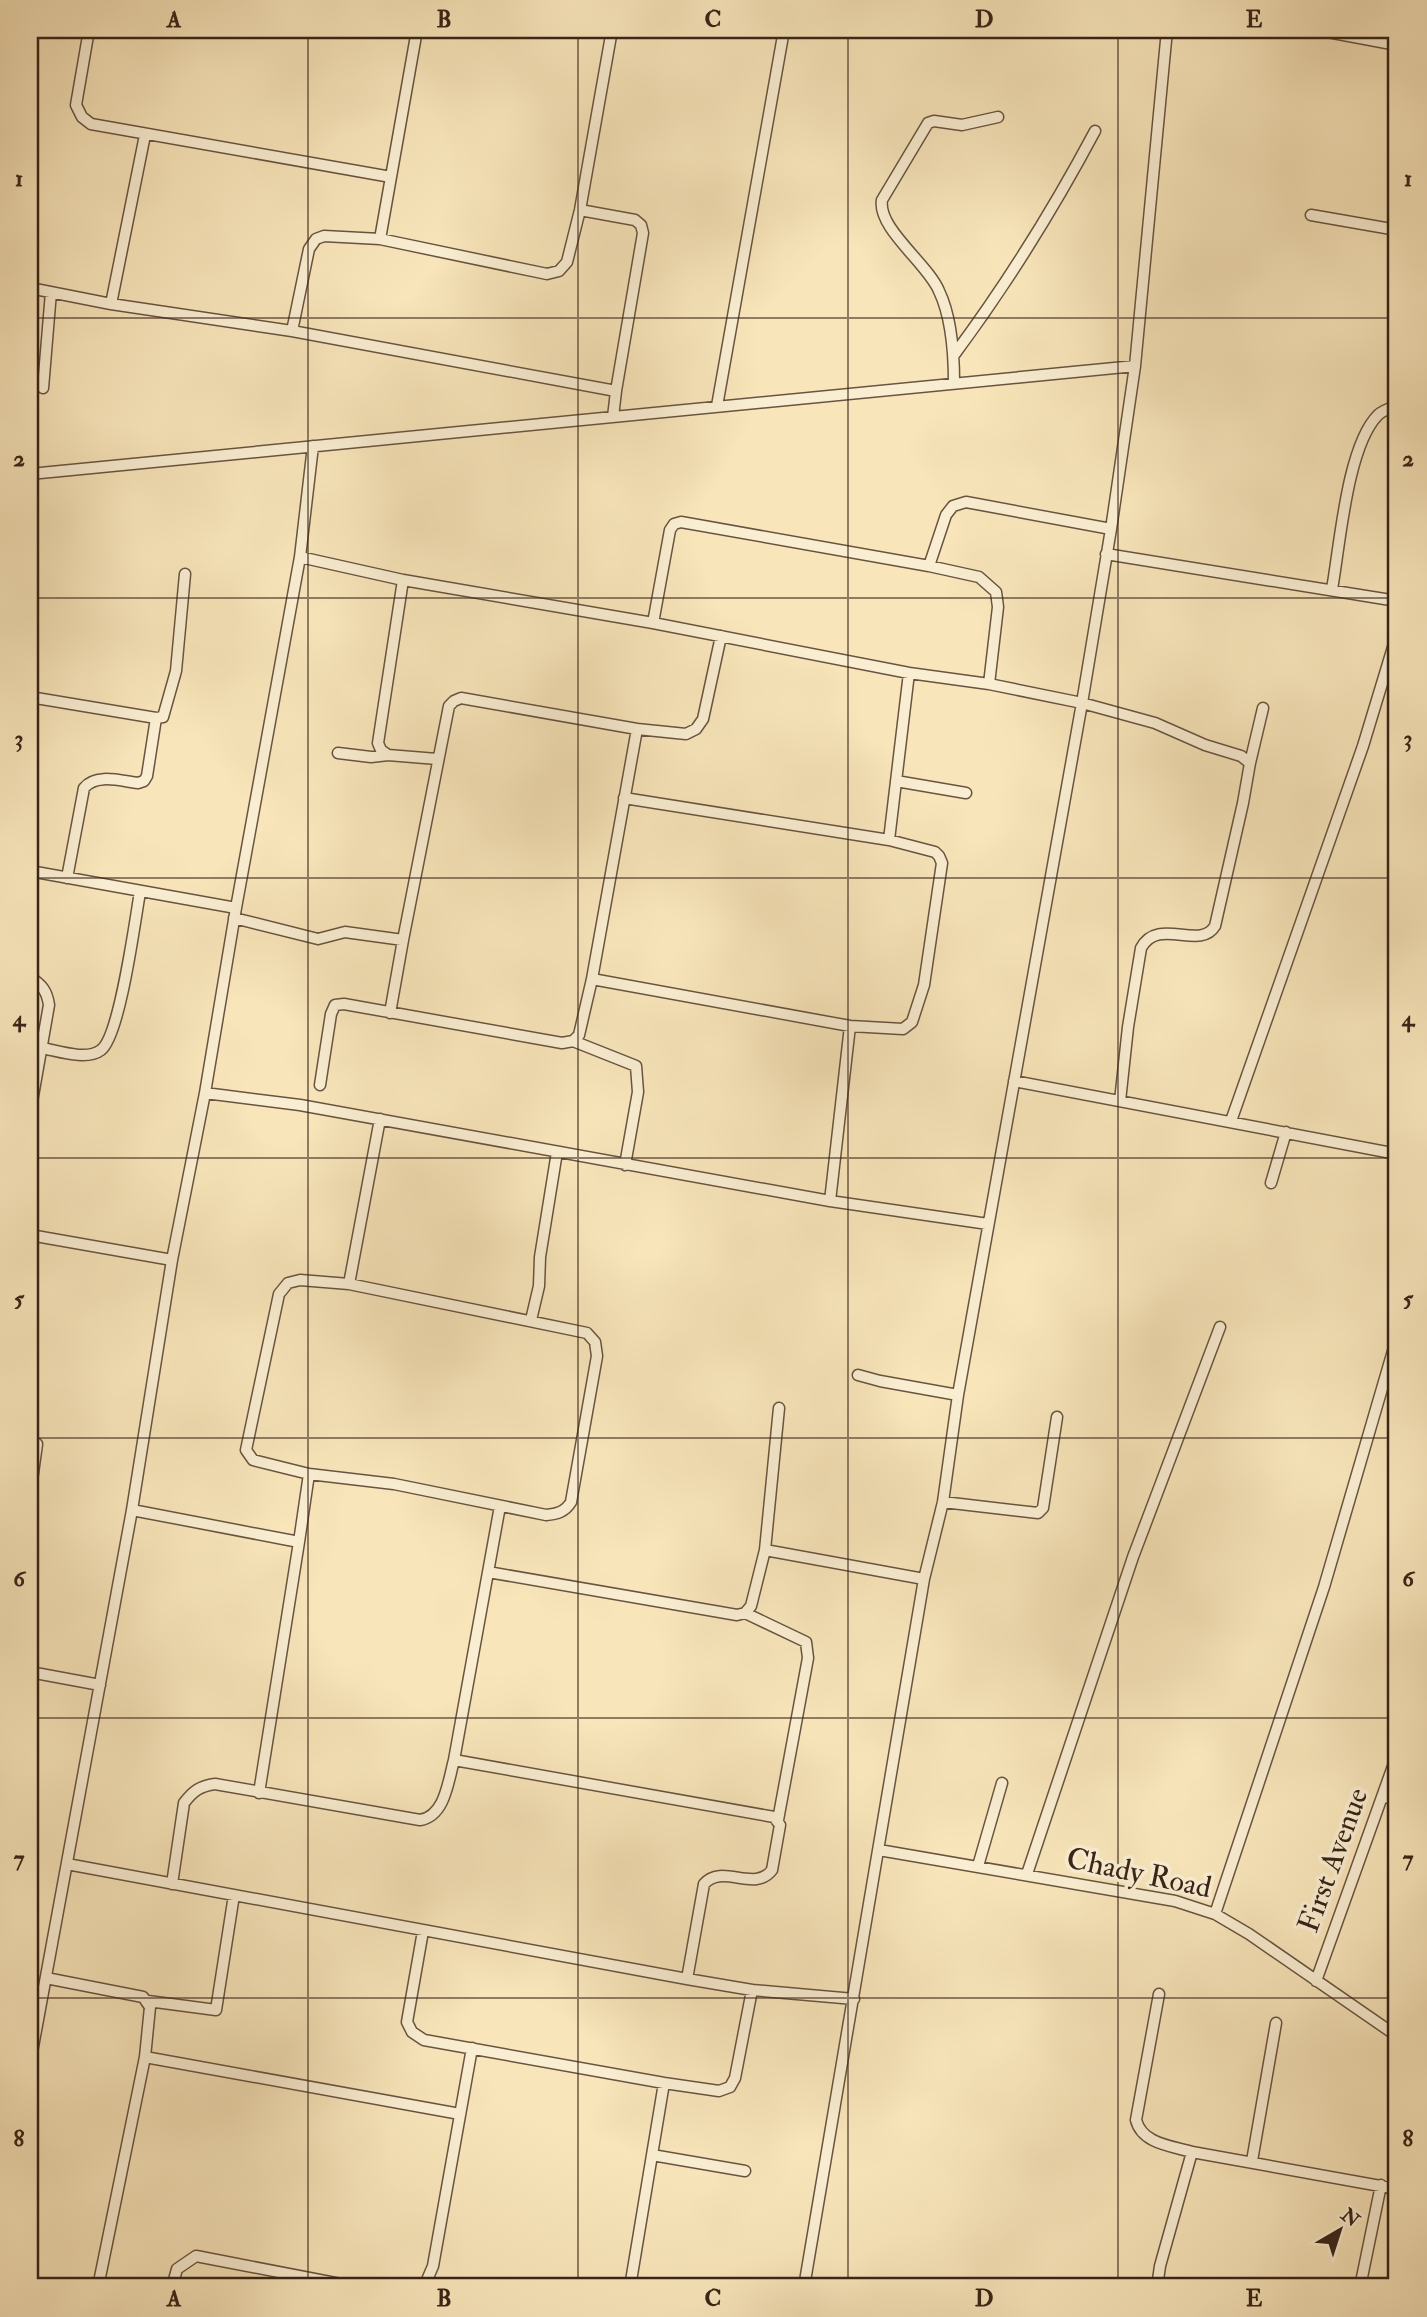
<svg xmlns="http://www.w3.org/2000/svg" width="1427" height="2317" font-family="'IM FELL Double Pica',serif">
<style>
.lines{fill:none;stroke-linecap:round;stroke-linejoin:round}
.street-casing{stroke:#685440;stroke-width:13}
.street{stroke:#faeed2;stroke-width:10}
.grid{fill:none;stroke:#382418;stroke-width:2;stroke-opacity:0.55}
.labels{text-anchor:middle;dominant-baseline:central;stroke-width:7;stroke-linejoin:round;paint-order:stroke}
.street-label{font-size:30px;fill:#382418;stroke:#faeed2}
.neatline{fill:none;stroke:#382418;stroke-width:2.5}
.grid-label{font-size:23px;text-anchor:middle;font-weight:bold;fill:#382418}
</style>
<rect width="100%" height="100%" fill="#f8e5ba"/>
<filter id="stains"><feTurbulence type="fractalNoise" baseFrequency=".00286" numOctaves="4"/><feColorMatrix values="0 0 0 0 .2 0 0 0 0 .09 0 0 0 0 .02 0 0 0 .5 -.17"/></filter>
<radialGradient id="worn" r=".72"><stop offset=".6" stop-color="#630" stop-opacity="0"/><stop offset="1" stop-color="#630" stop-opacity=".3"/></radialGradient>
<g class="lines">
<defs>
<path id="street" d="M89 30 76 105 82 117 91 124 391 177
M1317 30 1397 45
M580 210 635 220 641 225 643 233 616 391
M1311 215 1397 230
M380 239 417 30
M30 288 111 304 292 331 616 391 613 417
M111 304 145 135
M292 331 309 249 316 239 324 236 380 239 547 274 559 271 567 262 580 210 612 30
M954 355C1006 285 1054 208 1095 131
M954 383C954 353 952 318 939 291 928 264 877 228 882 200L928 123 934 121 962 125 998 117
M43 388 51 292
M717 406 784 30
M30 474 1135 366
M1106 554 1397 601
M300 557 403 580 653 623 909 673 989 684 1082 703 1155 723 1205 745 1241 756 1250 763 1243 803 1215 926C1200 951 1158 916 1141 948L1128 1027 1120 1101
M929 566 979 577 996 592 998 607 989 684
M403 580 378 743 381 750 388 755 437 759
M1332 589C1340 545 1347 446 1378 415 1383 410 1391 408 1397 406
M653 623 670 530 674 524 681 522 929 566 946 515 953 506 966 502 1111 529
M30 697 156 718 163 717 176 671 185 574
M338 753 371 757 388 755
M1250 763 1263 708
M896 781 966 793
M624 798 889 840 909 673
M30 871 236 908
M67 878 84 788C96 773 121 781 138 783L144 781 147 776 156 718
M234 918 318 939 345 932 403 940 449 706 454 701 461 698 637 729 686 734 696 729 703 719 721 636
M1395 937 1397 938
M30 977C42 985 47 991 49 1005L30 1113
M592 979 850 1026 903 1029 912 1022 924 985 942 863 939 856 935 852 889 840
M390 1013 403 940
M573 1041 636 1066 638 1092 625 1165
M42 1048C58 1051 87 1061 101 1050 120 1036 135 920 140 892
M1014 1081 1397 1154
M320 1085 331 1014 335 1005 344 1004 562 1043 573 1041 579 1035 592 979 637 729
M205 1093 300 1105 830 1201 988 1224
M1231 1121 1363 746 1397 634
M1271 1183 1286 1132
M830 1201 850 1026
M30 1235 172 1260
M300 1280 349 1284 587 1333 595 1342 597 1356 571 1502C565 1512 557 1514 546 1515L394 1484 309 1474 253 1460 246 1450 279 1294 288 1283Z
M349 1284 380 1119
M531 1320 539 1286 540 1257 557 1152
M858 1375 880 1381 958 1395
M779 1408 765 1550 924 1579
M30 1495 37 1444
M943 1502 1038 1513 1043 1508 1057 1417
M132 1510 299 1542 309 1474
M488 1572 737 1615 745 1613 751 1606 765 1550
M745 1613 806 1642 808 1658 778 1820
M30 1672 100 1685
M454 1760 774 1817 780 1825 772 1870C755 1893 722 1863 704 1884L687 1979
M259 1793 299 1542
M1383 1796 1397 1801
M879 1850 1175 1901 1215 1914 1249 1934 1397 2036
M67 1864 687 1979 752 1990 854 1999
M978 1866 1002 1783
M1027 1874 1133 1557 1220 1327
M172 1884 184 1803C193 1791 200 1786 215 1784L420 1820C445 1816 448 1782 454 1760L500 1506
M1215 1914 1324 1587 1395 1344
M423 1931 407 2022 412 2032 424 2040 664 2083 719 2091 730 2087 735 2078 752 1990
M46 1978 143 1997 150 2007 145 2057 98 2287
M1316 1981 1397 1755
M1159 1994 1136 2120C1142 2144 1172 2146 1192 2152
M148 2001 216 2010 234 1895
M145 2057 460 2114
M30 2063 132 1510 172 1260 205 1093 236 908 300 557 313 446
M652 2155 745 2171
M1252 2161 1276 2023
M172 2287 177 2269 196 2256 356 2287
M420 2287 427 2280 433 2266 472 2048
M630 2287 664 2083
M804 2287 924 1579 943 1502 958 1395 1082 703 1111 529 1135 366 1167 30
M1157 2287 1160 2266 1192 2152 1397 2189
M1360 2287 1381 2185"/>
</defs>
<use href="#street" class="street-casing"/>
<use href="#street" class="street"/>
</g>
<path class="grid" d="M308 30V2287M578 30V2287M848 30V2287M1118 30V2287M30 318H1397M30 598H1397M30 878H1397M30 1158H1397M30 1438H1397M30 1718H1397M30 1998H1397"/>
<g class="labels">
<g class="street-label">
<text transform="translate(1333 1860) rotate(-70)">First Avenue</text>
<text transform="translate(1139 1873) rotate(12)">Chady Road</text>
</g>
</g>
<rect width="1427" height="2317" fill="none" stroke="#f8e5ba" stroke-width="77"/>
<g transform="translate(1340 2230) rotate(39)" stroke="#faeed2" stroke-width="5" paint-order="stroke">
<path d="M0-5L12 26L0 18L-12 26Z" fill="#382418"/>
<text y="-10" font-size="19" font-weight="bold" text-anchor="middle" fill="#382418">N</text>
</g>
<rect x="38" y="38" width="1350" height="2240" class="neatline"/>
<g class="grid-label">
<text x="174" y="27">A</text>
<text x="444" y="27">B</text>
<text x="713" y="27">C</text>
<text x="984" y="27">D</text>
<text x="1254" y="27">E</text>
<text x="19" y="186">1</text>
<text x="1408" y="186">1</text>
<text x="19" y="466">2</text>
<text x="1408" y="466">2</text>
<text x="19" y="746">3</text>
<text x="1408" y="746">3</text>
<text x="19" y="1026">4</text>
<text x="1408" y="1026">4</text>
<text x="19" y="1306">5</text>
<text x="1408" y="1306">5</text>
<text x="19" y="1586">6</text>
<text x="1408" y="1586">6</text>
<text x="19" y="1866">7</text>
<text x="1408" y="1866">7</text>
<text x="19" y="2146">8</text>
<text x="1408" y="2146">8</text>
<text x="174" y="2306">A</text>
<text x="444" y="2306">B</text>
<text x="713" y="2306">C</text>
<text x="984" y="2306">D</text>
<text x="1254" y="2306">E</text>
</g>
<rect width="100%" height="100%" filter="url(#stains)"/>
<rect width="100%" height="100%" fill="url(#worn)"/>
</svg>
